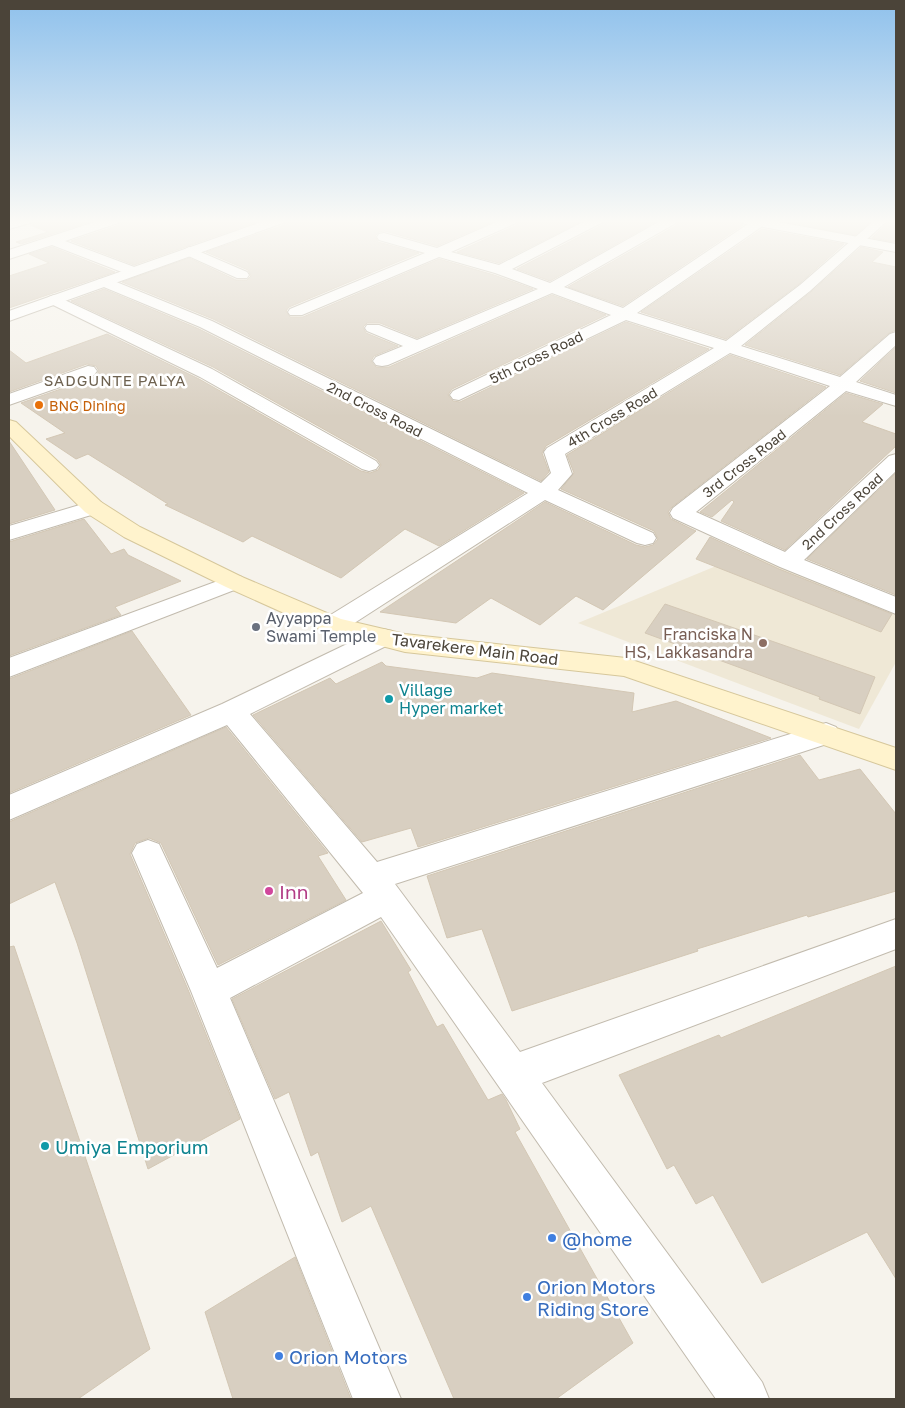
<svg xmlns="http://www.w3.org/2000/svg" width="905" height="1408" font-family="'Golos Text',sans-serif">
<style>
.residential{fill:#eae5da}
.education{fill:#efe8d6}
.building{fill:#d8cfc1;stroke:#d3c7b4}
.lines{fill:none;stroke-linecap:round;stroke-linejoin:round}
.minor-casing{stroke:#c2bbae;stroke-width:2}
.tertiary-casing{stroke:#c2bbae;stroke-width:2}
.secondary-casing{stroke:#d6c79b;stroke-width:2}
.minor{fill:#fff;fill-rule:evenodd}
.tertiary{fill:#fff;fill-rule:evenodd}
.secondary{fill:#fff3cd;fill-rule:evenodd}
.food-dot{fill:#e8710a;stroke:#fff;stroke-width:2}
.worship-dot{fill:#6b7280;stroke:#fff;stroke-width:2}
.education-dot{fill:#8d6e63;stroke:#fff;stroke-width:2}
.culture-dot{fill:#0f9aa8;stroke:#fff;stroke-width:2}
.hotel-dot{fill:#d1479c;stroke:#fff;stroke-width:2}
.shop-dot{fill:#3f7fe0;stroke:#fff;stroke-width:2}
.labels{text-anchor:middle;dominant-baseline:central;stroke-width:5;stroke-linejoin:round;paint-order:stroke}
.far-street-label{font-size:14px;fill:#4b4439;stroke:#fff}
.far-food-label{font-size:14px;fill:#c56008;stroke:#fff;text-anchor:start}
.far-neighbourhood-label{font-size:15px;letter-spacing:1px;fill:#6e6250;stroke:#fff}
.worship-label{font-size:16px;fill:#5b616d;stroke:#fff;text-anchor:start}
.education-label{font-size:16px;fill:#785e54;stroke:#fff;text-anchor:end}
.street-label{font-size:16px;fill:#4b4439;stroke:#fff}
.culture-label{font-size:16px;fill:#0d838f;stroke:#fff;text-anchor:start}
.near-hotel-label{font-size:19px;fill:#b23c85;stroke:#fff;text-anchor:start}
.near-culture-label{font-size:19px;fill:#0d838f;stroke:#fff;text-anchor:start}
.near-shop-label{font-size:19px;fill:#366cbe;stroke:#fff;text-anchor:start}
</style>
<rect width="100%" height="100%" fill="#f6f3ec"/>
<path class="residential" d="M759 220H896V247Z"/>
<path class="education" d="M750 552 896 610V662L859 729 578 623Z"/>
<path class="building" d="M33 220H96L21 244 16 242 48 232 30 225Z
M121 220H262L134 265 71 241 119 225Z
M286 220H497L437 246 385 231 379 232 375 236 378 242 419 253 289 307 286 311 290 317H303L439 259 494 275 533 289 417 338 380 323H367L363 327 366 333 398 346 374 356 371 361 376 367H389L552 295 606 315 452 389 448 395 453 401 460 402 626 322 709 349 546 446 542 453 549 472 541 481 213 319 122 282 189 258 236 280H247L251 276 248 270 206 252 284 225Z
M519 220H584L499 263 457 252 517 225Z
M604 220H659L550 281 517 269 602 225Z
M679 220H740L743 225 623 306 568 287 677 225Z
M775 220H873L855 235Z
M890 220H896V240L894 242 872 238Z
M762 229 844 244 799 284 726 339 641 312Z
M52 247 115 272 9 308V276L49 263 29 254Z
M861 247 883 252 872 262 896 267V330L889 333 840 375 745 345 811 292Z
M104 289 199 329 524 493 439 546 405 529 341 578 252 536 243 542 165 505 168 504 88 454 76 459 46 439 65 433 21 403 95 377 99 371 96 366 87 364 9 392V350L26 363 107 334 199 379 361 471 370 473 378 470 381 465 377 459 213 367 71 301Z
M896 347V393L860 381Z
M730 355 826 387 672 507 668 512 671 519 696 531 603 610 576 596 540 625 491 598 456 623 380 612 545 502 636 545 645 547 653 545 658 539 654 531 561 489 574 473 567 455Z
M846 393 883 404 862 422 896 434V446L785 550 721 521 734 502 732 500 712 517 700 512Z
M9 441 55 510 9 524Z
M896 473V595L807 559Z
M84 519 111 554 124 549 128 555 181 581 115 607 121 615 9 656V542Z
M710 537 779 569 892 614 881 632 696 559Z
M665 604 875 677 860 714 819 699 820 697 645 633Z
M132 631 191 715 9 793V679Z
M382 662 386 666 477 678 492 673 634 693 632 712 676 701 771 738 418 847 411 828 362 842 253 715 330 678 336 684Z
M226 727 328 853 318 856 346 900 218 965 161 843 149 838 135 843 130 854 189 992 240 1119 148 1169 77 943 55 882 9 904V822Z
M800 755 819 780 860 769 896 814V891L808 917 807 915 697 949 698 951 512 1011 482 929 447 938 427 876Z
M381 921 411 970 408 972 437 1027 443 1024 488 1100 502 1094 506 1100 520 1129 515 1132 633 1343 556 1399H454L371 1206 342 1222 318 1152 311 1156 289 1092 275 1099 232 999Z
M14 946 150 1349 78 1399H9V947Z
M896 966V1279L867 1232 762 1283 713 1195 696 1204 674 1165 667 1169 619 1075 719 1035 721 1038Z
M295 1257 351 1399H233L205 1312Z"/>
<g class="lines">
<defs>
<path id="minor" d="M13 220H31L30 223 9 229V221Z
M101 220H119L118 223 65 241 137 268 139 271 137 274H127L52 245 9 259V250Z
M501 220H517L516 223 451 252 499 265 587 220H602L601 223 512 269 550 283 662 220H677L676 223 564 287 623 308 754 220H768L767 223 637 313 726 341 800 285 875 220H888L810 291 741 346 840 377 890 334 896 332V345L856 382 896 395V406L846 391 696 512 785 552 889 456 896 454V471L804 560 896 597V614L780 567 673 518 670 513 673 508 830 386 730 353 565 454 572 474 558 490 653 533 656 538 653 543 645 545 637 543 545 500 342 631 333 633 324 631 320 625 324 619 528 493 200 327 99 285 97 282 99 279H109L212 321 541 483 551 473 544 452 547 448 714 348 626 320 459 400 453 399 450 395 453 391 611 315 552 293 388 365 382 366 376 365 373 361 376 357 403 346 367 331 365 328 367 325H379L417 340 538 289 495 273 439 257 302 315H290L288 312 290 309 425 253 379 240 377 237 379 234 384 233 437 248Z
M189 247 247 272 249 275 247 278H237L184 254 182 251Z
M54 295 212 369 376 461 379 465 376 469 369 471 362 469 200 377 49 303 46 300 49 297Z
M88 366 94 367 97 371 94 375 9 405V394Z
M93 501 101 502 104 507 101 512 9 540V526Z
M234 575 242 577 246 582 242 587 9 677V658Z
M383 629 392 631 396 637 392 643 250 714 377 862 826 723 836 727 840 734 836 741 395 884 520 1052 896 919V949L542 1083 762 1382 769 1399H716L381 917 230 998 401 1399H353L191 991 132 853 137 844 148 840 159 844 217 968 363 893 227 725 9 820V795L222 704 374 631Z"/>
<path id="tertiary" d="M267 220H284L283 223 9 321V311Z
M742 220H767L896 244V252L748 224 743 223Z"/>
<path id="secondary" d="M9 420 16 422 101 502 140 527 242 577 341 619 405 634 626 658 896 748V770L624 676 405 652 324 631 226 587 124 537 85 512 9 436Z"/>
</defs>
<use href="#minor" class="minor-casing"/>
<use href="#tertiary" class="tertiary-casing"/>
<use href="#secondary" class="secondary-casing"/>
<use href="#minor" class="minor"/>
<use href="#tertiary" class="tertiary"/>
<use href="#secondary" class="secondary"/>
</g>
<linearGradient id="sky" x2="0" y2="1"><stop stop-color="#8fc1ec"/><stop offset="0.53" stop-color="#fbfaf6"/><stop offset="1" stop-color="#fbfaf6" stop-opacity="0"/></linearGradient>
<rect width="905" height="417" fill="url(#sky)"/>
<circle class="food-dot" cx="39" cy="405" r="5"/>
<circle class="worship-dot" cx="256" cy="627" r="5"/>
<circle class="education-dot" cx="763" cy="643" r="5"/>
<g class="culture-dot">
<circle cx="389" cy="699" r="5"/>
<circle cx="45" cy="1146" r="5"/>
</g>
<circle class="hotel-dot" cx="269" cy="891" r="5"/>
<g class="shop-dot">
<circle cx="552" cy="1238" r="5"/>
<circle cx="527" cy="1297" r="5"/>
<circle cx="279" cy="1356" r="5"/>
</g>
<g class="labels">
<g class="far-street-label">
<text transform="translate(536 357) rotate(-26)">5th Cross Road</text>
<text transform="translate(375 409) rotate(27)">2nd Cross Road</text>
<text transform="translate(612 417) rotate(-31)">4th Cross Road</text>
<text transform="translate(744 463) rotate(-38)">3rd Cross Road</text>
<text transform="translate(842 511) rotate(-43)">2nd Cross Road</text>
</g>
<g class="far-food-label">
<text x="49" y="405">BNG Dining</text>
</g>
<g class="far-neighbourhood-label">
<text x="115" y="380">SADGUNTE PALYA</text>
</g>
<g class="worship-label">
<text x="266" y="618">Ayyappa<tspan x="266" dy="18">Swami Temple</tspan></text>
</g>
<g class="education-label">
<text x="753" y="634">Franciska N<tspan x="753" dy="18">HS, Lakkasandra</tspan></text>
</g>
<g class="street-label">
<text transform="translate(475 649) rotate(7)">Tavarekere Main Road</text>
</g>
<g class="culture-label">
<text x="399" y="690">Village<tspan x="399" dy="18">Hyper market</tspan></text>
</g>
<g class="near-hotel-label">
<text x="279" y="891">Inn</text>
</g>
<g class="near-culture-label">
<text x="55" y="1146">Umiya Emporium</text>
</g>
<g class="near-shop-label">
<text x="562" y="1238">@home</text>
<text x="537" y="1286">Orion Motors<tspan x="537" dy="22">Riding Store</tspan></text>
<text x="289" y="1356">Orion Motors</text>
</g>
</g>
<rect width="905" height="1408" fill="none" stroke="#4b4439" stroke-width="20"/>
</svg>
